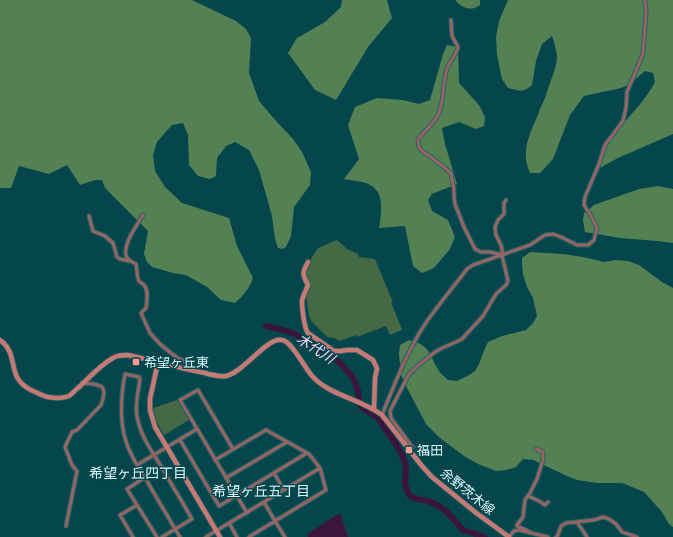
<svg xmlns="http://www.w3.org/2000/svg" width="673" height="537" font-family="'Exo 2','Noto Sans JP',sans-serif">
<style>
.green{fill:#456845}
.forest{fill:#538154}
.water{fill:#3b153e}
.lines{fill:none;stroke-linecap:round;stroke-linejoin:round}
.river{stroke:#3b153e;stroke-width:6}
.street-casing{stroke:#276368;stroke-width:5}
.secondary-casing{stroke:#276368;stroke-width:6}
.street{stroke:#976561;stroke-width:3}
.secondary{stroke:#c77a74;stroke-width:4.5}
.poi-dot{fill:#f59c95;stroke:#04464c;stroke-width:1.5}
.labels{text-anchor:middle;dominant-baseline:central;stroke-width:3;stroke-linejoin:round;paint-order:stroke}
.poi-label{font-size:13px;fill:#defafe;stroke:#04464c;text-anchor:start}
.street-label{font-size:13px;fill:#defafe;stroke:#04464c}
.water-label{font-size:14px;font-style:italic;fill:#fdd6ff;stroke:#04464c}
.neighbourhood-label{font-size:14px;fill:#defafe;stroke:#04464c}
</style>
<rect width="100%" height="100%" fill="#04464c"/>
<path class="green" d="M337 240 347 249 358 254 359 257 375 259 393 302H391L402 330 390 335 386 326 357 337 356 335 340 341 334 338 327 337 312 322 309 316 306 296 310 286C309 283 307 280 306 277 304 267 313 256 318 248Z
M177 400 189 420 164 435 157 423 153 408Z"/>
<path class="forest" d="M0 0H192L236 21 246 29 251 38 249 73 259 101 277 122 293 139 302 152 311 172 310 185 294 207 291 236 286 247 282 249 278 248 275 239 272 216 259 170 249 150 235 142 226 146 217 158 216 176 210 179 198 176 189 165 188 135 183 123 172 125 157 142 153 155 155 171 165 187 182 203 229 218 237 246 253 278C249 289 243 296 235 303L221 300 207 287 186 275 173 273 152 267 147 262 144 254 148 231 105 188 102 180H95L80 185 67 165 49 174 19 166 11 188H0Z
M342 0H387L392 18 368 47 336 100 315 90 288 53 297 38 325 22 341 7Z
M455 0H480V5C471 12 462 8 455 0Z
M508 0H673V134L618 158 598 169 594 170C599 158 605 147 613 137 626 118 645 102 655 82L653 73 645 71 630 84 621 88 584 96 570 115 553 159 540 173H530C519 150 532 131 540 109 544 102 546 94 549 86 552 77 557 66 557 56 556 49 554 42 552 36L542 44 536 61 532 85C523 93 520 91 508 88L502 79 497 55 496 37 499 21Z
M447 45 458 47 459 83 479 105 485 117 484 126 476 129 459 122 442 128 445 144 457 184 432 194 428 200 432 211 448 220 455 237 450 249 434 268 422 273 413 266 405 226 379 228C381 215 385 195 372 186 364 181 352 181 344 179L359 159 348 125 355 107 377 98 403 100 419 104 430 100 443 54Z
M658 186 673 189V243L657 241 620 238 585 232 583 221 584 213 594 205 639 189Z
M530 252 563 254 583 257 604 262 615 260 628 261 639 265 662 282 673 288V527L669 524 662 512 644 492 622 483H597L577 480 567 476 533 460 523 459 516 467 506 470 496 471 478 464 464 456 440 438 426 424 408 390 401 375 399 354 400 345 409 340C431 345 429 355 439 371 441 374 445 377 448 380L457 381 469 375 475 371 479 364 485 348 488 342 502 336 526 330 533 323 537 316 533 298 527 287 523 274 522 265V258Z"/>
<path class="water" d="M340 513 348 537H308L307 534Z"/>
<g class="lines">
<path class="river" d="M266 326 280 329 295 334 325 351 336 359 351 375 355 382 358 391 360 405 364 409 374 415 379 419 399 449 403 457 406 467 405 484 409 495 414 498 431 502 439 506 448 513 463 530 485 537"/>
<defs>
<path id="street" d="M451 20 452 36 458 47C456 56 449 61 447 69 442 84 445 101 438 115 434 123 424 132 418 139L419 147 422 151 431 157 451 173 454 190V196L455 204 464 227 475 249 481 252H490L502 255
M143 215C138 224 119 248 128 259 130 261 134 263 136 264 137 268 137 278 139 281 142 285 141 281 144 285 149 291 147 301 146 308L141 313 150 333 160 344 176 357 190 364 192 370
M89 216 93 231 105 236 113 243 117 257 120 259 129 261
M382 415C395 383 408 349 427 321 440 303 454 286 467 269L473 265 530 245 545 235 553 234 561 237 577 245H588L594 240 597 228 591 216 584 205 585 197 599 164 605 145 623 121 626 108 627 92 643 54 646 12 645 0
M180 440 219 506 307 453
M413 447 410 444 391 418 390 411 409 374 420 364 435 352 440 349 456 342 462 339 483 316 496 294 506 285 508 281 502 255V249L501 245 496 235 495 227 498 220 504 214V203L506 200
M233 449 198 390 180 400 247 513
M215 460 266 430 309 454 320 468 326 490 275 521 285 537
M137 465 197 429
M274 473 284 490
M144 478 127 489 157 537
M226 478 287 442
M528 496 539 501 545 505 548 502
M577 522 587 537
M229 523 237 537
M66 526 77 471 72 465 65 447 72 432 77 430 101 405C109 383 100 385 82 383
M530 532 524 529 517 526V525L523 517 525 500 530 493 537 479 543 460V452L536 449
M133 537 120 515 137 505
M162 537 192 519C182 501 171 484 161 466 151 450 140 435 137 416 135 404 138 392 140 380L139 377 125 374C121 395 119 416 125 438 129 453 138 467 147 481 156 497 166 513 175 529L180 537
M206 537 320 468
M249 537 275 521 264 502
M509 537 514 531 519 530 548 537
M556 537 558 535 561 526 566 523 594 520 603 517 609 519 616 524 622 532 637 537"/>
<path id="secondary" d="M308 262C302 273 302 274 308 285 306 290 303 296 302 301 302 307 304 328 308 333L334 351H341L347 350H357L373 360 376 366 377 369 375 378 374 409
M0 340C21 355 4 378 33 391 38 393 43 396 48 397 54 398 62 399 69 396 72 394 75 390 78 388 89 378 100 365 113 358 117 355 122 355 128 355 154 361 179 368 205 373 212 375 220 377 226 376 244 372 267 337 282 340 292 341 305 369 313 377 331 396 361 399 382 415L422 466 432 477 475 512 509 537
M158 362 150 399V410L155 427 220 537"/>
</defs>
<use href="#street" class="street-casing"/>
<use href="#secondary" class="secondary-casing"/>
<use href="#street" class="street"/>
<use href="#secondary" class="secondary"/>
</g>
<g class="poi-dot">
<rect x="132" y="358" width="8" height="8" rx="2"/>
<rect x="405" y="446" width="8" height="8" rx="2"/>
</g>
<g class="labels">
<g class="poi-label">
<text x="144" y="362">希望ヶ丘東</text>
<text x="417" y="450">福田</text>
</g>
<g class="street-label">
<text transform="translate(468 491) rotate(39)">余野茨木線</text>
</g>
<g class="water-label">
<text transform="translate(316 348) rotate(33)">木代川</text>
</g>
<g class="neighbourhood-label">
<text x="138" y="472">希望ヶ丘四丁目</text>
<text x="261" y="490">希望ヶ丘五丁目</text>
</g>
</g>
</svg>
